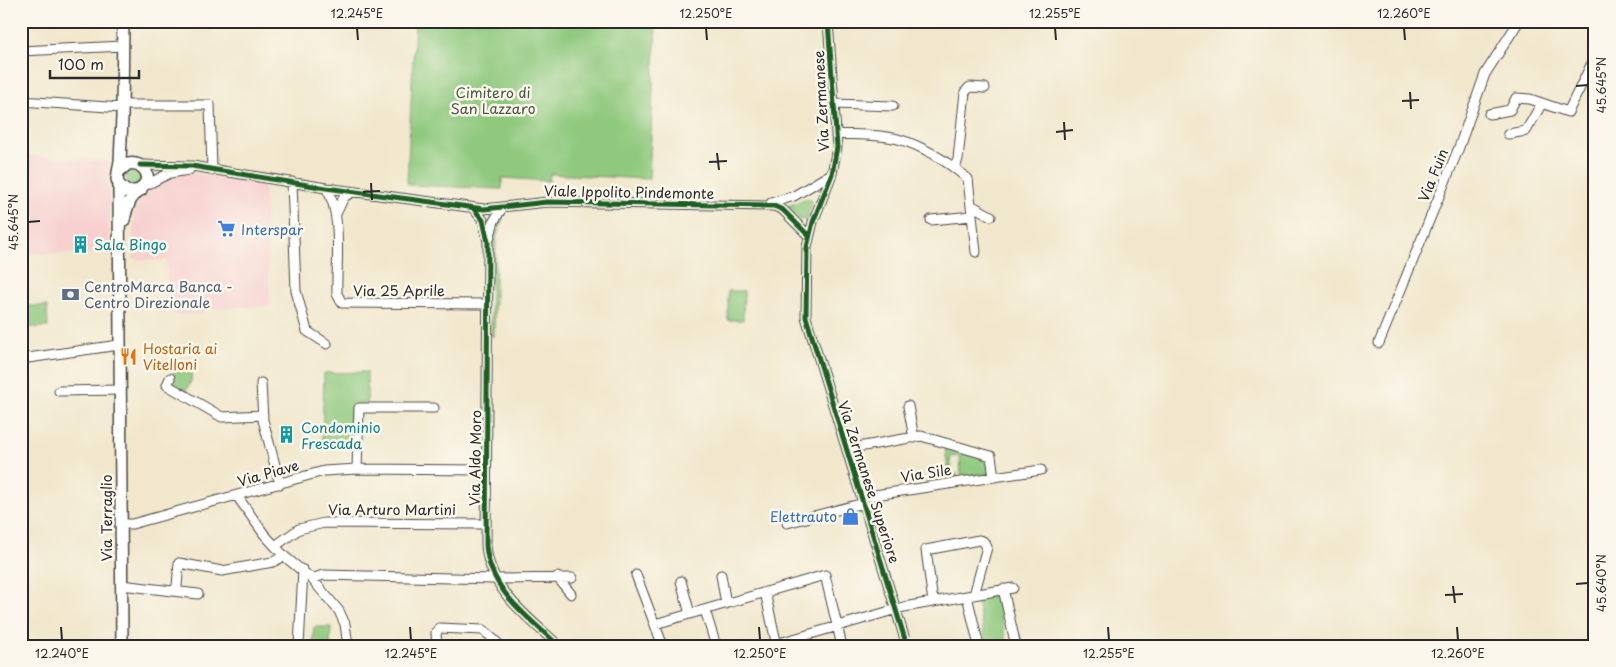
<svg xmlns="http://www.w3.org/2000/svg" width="1616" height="667" font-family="'Playpen Sans',sans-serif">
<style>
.built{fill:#f7d0cf}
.green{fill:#8fc97e;stroke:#5d7a54}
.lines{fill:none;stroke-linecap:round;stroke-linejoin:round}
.minor-casing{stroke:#494743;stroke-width:11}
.major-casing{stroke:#494743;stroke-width:14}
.minor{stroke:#fff;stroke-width:9}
.major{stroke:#fff;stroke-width:11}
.cycleway-casing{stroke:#fbf7ec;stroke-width:8}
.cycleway{stroke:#1b5e20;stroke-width:5}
.ticks{fill:none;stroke:#2b2b2b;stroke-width:2}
.labels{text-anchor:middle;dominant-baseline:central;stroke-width:5;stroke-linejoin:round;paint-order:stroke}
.park-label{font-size:14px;fill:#495a44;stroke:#fbf7ec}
.street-label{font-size:14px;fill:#2b2b2b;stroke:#fbf7ec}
.shop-label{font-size:14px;fill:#366cbe;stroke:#fbf7ec;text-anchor:start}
.culture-label{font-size:14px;fill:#0d838f;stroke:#fbf7ec;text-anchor:start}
.service-label{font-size:14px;fill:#4e5e75;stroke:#fbf7ec;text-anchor:start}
.food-label{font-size:14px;fill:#c56008;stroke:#fbf7ec;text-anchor:start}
.neatline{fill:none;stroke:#2b2b2b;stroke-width:2}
.ticks-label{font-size:12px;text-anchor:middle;fill:#2b2b2b}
</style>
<rect width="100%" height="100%" fill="#fbf7ec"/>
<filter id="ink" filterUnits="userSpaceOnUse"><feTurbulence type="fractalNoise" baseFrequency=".02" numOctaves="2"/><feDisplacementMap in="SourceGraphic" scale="10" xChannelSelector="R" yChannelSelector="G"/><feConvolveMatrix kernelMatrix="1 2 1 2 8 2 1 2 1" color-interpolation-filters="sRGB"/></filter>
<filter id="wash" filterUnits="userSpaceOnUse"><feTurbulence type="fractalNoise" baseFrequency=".0096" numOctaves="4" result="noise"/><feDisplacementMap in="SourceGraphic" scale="20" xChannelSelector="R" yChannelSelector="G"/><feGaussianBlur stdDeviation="1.12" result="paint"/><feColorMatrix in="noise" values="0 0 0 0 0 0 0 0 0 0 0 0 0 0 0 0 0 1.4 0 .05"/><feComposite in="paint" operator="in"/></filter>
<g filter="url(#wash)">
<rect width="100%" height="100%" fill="#f1e7cc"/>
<path class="built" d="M21 155 110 162 109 253 21 254Z
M187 173 264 182 270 306 203 309V314L174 315V302L167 301V261L133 259 134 212 137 206 145 194 158 183 169 177Z"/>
<path class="green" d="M415 21H656L649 179 550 174 549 181 502 178V189L409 185 407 182Z
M136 169 142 176 140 185 127 187 126 170Z
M804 199H810L812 203 806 220H800L788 206Z
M498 216 503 219 496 239 494 336H491V240Z
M728 291H744L743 320H728Z
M21 306H47L48 327H26L25 323H21Z
M177 368H192L191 381 186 391 174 384V371Z
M367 372V403H358L354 406V443L322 442 324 373Z
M945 447 985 458 988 460 989 473 967 477 966 474 961 475 960 456 950 457 952 474H957L958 478 949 479Z
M996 594 1007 646H987L976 598Z
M314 627H331L330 646H313Z"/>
</g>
<g filter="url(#ink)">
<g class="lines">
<defs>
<path id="minor" d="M828 21 837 147 832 174 813 222 807 247 806 317 907 646
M21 51 123 46
M21 101 122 108
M834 104 893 106
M122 105H210L212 170
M1489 114 1510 110 1516 98 1530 99 1568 112 1595 57
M836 134C856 135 879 134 898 139 923 146 948 162 968 179L976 252
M1508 134 1526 131 1542 103
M140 165 192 166 326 188 484 209 547 202 774 206 783 210 809 236
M955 168 958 159 965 92 970 87 985 88
M292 182 296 291 307 331 327 344
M144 186 170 173 189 170
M326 188C343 213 336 264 337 294L342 303 488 304
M771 203 794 196 831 174
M971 205 991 216
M473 208 483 220 488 242 486 545C489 590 528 617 559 646
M336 214 344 197 352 192
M931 220 972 216
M489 239 494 221 502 208
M1379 343 1458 150 1485 74 1519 21
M21 359 119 345
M170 378 167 385 222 417 263 415
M261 383 263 420 280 484
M59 391 120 390
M908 406 914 438
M847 449 921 436 991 456 994 477 862 497
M357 469 359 408H434
M994 477 1041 470
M237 496 264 534 284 556 312 579 339 611 345 624 348 646
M787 523 864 503
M121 524H132L324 471 357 469 486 470
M275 546 299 529 324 523 486 524
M636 575 663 646
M721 575 726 604
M557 577 571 594
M312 579 323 575 494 579 572 578
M681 581 690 614
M121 585 198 594
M1003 589 1016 646
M174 591 177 586 179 563 222 571 273 562 284 556
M765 592 777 646
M967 596 979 646
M933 602 926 550 979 540 983 541 987 547 974 595
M705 610 716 646
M655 624 825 575 842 646
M299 646 303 570
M437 646 436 633 439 628 483 630 501 646
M769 646 904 607 1013 588"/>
<path id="major" d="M123 21 122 117 120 161 117 179 119 185 127 192 141 190
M118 172 128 164C133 163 138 163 143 168 156 181 136 190 130 201 127 207 125 214 124 220
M119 185 122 646"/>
</defs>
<use href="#minor" class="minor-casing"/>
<use href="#major" class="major-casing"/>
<use href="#minor" class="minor"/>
<use href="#major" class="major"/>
<defs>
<path id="cycleway" d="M828 21 837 147 832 174 813 222 807 247 806 317 907 646
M140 165 192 166 326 188 484 209 547 202 774 206 783 210 809 236
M473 208 483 220 488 242 486 545C489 590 528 617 559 646"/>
</defs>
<use href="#cycleway" class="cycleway-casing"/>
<use href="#cycleway" class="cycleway"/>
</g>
</g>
<path class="ticks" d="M357 28 358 40M706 28 707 40M1055 28 1056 40M1404 28 1405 40M1576 86 1588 85M1410 92 1411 109M1402 101 1419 100M1064 122 1065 140M1056 132 1073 130M717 153 719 170M709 162 727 161M371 183 372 200M363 192 380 191M28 222 40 221M1576 584 1588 583M1453 586 1455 603M1445 595 1463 594M61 627 62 640M410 627 411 640M759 627 760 640M1108 627 1109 640M1457 627 1458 640"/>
<defs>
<symbol id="supermarket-bare" viewBox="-9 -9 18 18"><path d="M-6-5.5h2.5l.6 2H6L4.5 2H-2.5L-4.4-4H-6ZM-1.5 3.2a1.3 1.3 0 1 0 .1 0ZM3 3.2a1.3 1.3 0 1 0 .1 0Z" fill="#3f7fe0" stroke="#fbf7ec" stroke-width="2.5" paint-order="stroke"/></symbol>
<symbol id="building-bare" viewBox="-9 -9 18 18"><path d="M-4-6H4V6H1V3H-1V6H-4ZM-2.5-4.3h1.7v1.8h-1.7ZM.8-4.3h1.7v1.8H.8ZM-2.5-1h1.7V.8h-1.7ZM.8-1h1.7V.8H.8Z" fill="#0f9aa8" stroke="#fbf7ec" stroke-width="2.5" paint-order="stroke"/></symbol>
<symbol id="bank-bare" viewBox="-9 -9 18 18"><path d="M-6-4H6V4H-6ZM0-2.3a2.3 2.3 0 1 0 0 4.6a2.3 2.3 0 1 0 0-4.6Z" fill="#5c6f8a" stroke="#fbf7ec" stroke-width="2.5" paint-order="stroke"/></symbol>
<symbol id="restaurant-bare" viewBox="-9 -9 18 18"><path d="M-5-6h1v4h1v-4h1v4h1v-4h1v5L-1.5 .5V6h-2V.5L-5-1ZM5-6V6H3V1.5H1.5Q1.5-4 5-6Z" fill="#e8710a" stroke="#fbf7ec" stroke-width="2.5" paint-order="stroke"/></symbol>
<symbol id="shop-bare" viewBox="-9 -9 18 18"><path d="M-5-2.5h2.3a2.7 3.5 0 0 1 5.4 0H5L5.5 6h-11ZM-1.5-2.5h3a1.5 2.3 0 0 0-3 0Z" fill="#3f7fe0" stroke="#fbf7ec" stroke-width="2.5" paint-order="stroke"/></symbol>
</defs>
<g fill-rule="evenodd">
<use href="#supermarket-bare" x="214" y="216" width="25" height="25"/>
<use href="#building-bare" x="68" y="232" width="25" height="25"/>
<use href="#bank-bare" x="58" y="282" width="25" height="25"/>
<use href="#restaurant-bare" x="116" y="344" width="25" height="25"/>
<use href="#building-bare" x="274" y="422" width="25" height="25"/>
<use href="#shop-bare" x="838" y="504" width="25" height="25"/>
</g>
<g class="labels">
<g class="park-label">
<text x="493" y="92">Cimitero di<tspan x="493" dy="16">San Lazzaro</tspan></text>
</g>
<g class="street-label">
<text transform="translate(821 101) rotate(-93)">Via Zermanese</text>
<text transform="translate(1433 175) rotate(-68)">Via Fuin</text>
<text transform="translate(629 192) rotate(1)">Viale Ippolito Pindemonte</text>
<text x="399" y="290">Via 25 Aprile</text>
<text transform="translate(475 458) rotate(-89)">Via Aldo Moro</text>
<text transform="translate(268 473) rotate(-16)">Via Piave</text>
<text transform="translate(926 473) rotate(-9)">Via Sile</text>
<text transform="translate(869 482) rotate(72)">Via Zermanese Superiore</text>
<text x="392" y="509">Via Arturo Martini</text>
<text transform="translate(106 518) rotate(-90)">Via Terraglio</text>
</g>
<g class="shop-label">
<text x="241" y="229">Interspar</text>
<text x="837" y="516" text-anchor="end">Elettrauto</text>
</g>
<g class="culture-label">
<text x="94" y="244">Sala Bingo</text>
<text x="301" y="427">Condominio<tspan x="301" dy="16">Frescada</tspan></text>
</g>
<g class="service-label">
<text x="84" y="286">CentroMarca Banca -<tspan x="84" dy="16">Centro Direzionale</tspan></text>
</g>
<g class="food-label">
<text x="143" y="348">Hostaria ai<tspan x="143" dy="16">Vitelloni</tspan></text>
</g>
</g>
<rect width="1616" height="667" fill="none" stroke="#fbf7ec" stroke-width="55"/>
<path d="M50 70v8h89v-8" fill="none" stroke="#2b2b2b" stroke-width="2.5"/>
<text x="58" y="70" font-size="15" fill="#2b2b2b" stroke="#fbf7ec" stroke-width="4" paint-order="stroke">100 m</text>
<rect x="28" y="28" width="1560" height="612" class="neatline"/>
<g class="ticks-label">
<text x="357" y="18">12.245°E</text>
<text x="706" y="18">12.250°E</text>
<text x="1055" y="18">12.255°E</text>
<text x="1404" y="18">12.260°E</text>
<text transform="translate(1602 85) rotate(-90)" y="4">45.645°N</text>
<text transform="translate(14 222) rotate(-90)" y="4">45.645°N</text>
<text transform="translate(1602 583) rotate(-90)" y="4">45.640°N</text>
<text x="62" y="658">12.240°E</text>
<text x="411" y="658">12.245°E</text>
<text x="760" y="658">12.250°E</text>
<text x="1109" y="658">12.255°E</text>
<text x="1458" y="658">12.260°E</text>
</g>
</svg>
